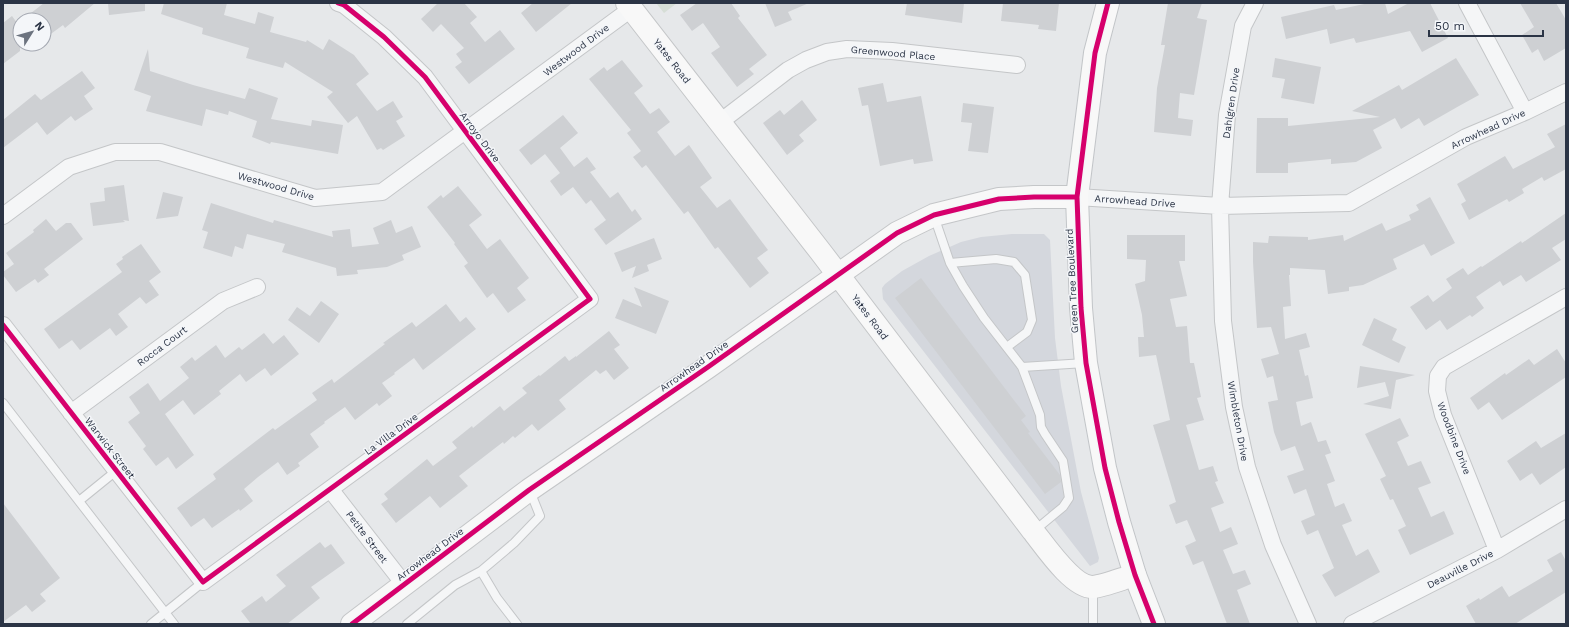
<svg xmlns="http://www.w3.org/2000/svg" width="1569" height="627" font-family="'Work Sans',sans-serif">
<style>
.built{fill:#d4d7dd}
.green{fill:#d6ded6}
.building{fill:#ced0d3}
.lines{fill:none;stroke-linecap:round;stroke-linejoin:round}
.lane-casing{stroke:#c4c6c8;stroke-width:10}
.street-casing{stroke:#c4c6c8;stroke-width:18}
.secondary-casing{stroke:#c4c6c8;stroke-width:24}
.primary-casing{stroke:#c2c5c8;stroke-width:24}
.lane{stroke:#f5f6f7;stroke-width:8}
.street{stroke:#f5f6f7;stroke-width:16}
.secondary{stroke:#f8f8f8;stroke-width:22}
.primary{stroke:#f8f8f8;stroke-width:22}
.cycleway-casing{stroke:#f4f6f9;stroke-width:8}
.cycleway{stroke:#d6006c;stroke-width:5}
.labels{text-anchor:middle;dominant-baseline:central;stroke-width:3;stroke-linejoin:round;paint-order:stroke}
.street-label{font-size:10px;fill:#2b3445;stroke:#f4f6f9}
</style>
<rect width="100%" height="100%" fill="#e6e8ea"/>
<path class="built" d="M1012 234H1044L1050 240 1055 338 1061 386 1081 492 1099 558 1098 562 1090 566 883 299 882 288 885 284 902 271 929 256 961 242 981 237Z"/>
<path class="green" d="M656 3H677L664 13Z"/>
<path class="building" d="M44 3H95L65 28 63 25 44 39V20H22Z
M108 3H145V11L109 15Z
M164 3H227L224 15 255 24 258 12 274 17 270 32 306 42 307 40 323 50 329 39 354 55 369 74 356 84 377 111 393 101 403 117 396 121 405 136 383 150 381 148 377 150 357 116 348 123 327 97 333 92 285 62 283 68 246 58 249 48 202 34 203 28 161 14Z
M438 3H464L477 17 470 23 485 42 500 30 515 49 469 84 455 67 462 62 456 54 464 48 441 24 433 32 421 19Z
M533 3H572L536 32 521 13Z
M697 3H731L740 16 738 18 767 55 749 69 754 74 737 87 711 53 720 47 703 23 692 31 680 15Z
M765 3H809L788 12 792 20 775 27Z
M907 3H964L962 23 905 15Z
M1003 3H1059L1056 31 1038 29 1039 25 1001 21Z
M1168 3H1202L1197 18 1207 20 1194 95 1180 93 1178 118 1193 120 1191 136 1154 132 1157 88 1165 45H1161Z
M1369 3H1385L1388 14 1409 3H1430L1448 38 1422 52 1410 31 1356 43 1354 38 1330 44 1327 29 1286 39 1281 17 1334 5 1336 10Z
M1520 3H1556L1566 20V48L1544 61 1538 49 1532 53 1522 35 1534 27Z
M12 16 20 27V51L3 64V23Z
M148 49 150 71 193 85 245 99 249 88 278 98 271 119 311 126 312 120 343 125 338 154 271 142 270 144 252 137 257 121 229 111 228 115 206 109 202 126 146 111 151 96 134 90Z
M1275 58 1321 67 1314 104 1281 98 1285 79 1272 77Z
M1456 58 1479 95 1459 106 1424 126 1419 118 1401 129 1395 118 1373 130 1382 148 1356 162 1331 164V159L1288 163V173H1256L1257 118H1288V126L1380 117 1352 111 1399 85 1402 90Z
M622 60 643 86 634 93 650 114 659 108 670 122 657 132 675 156 689 145 712 178 700 187 717 208 730 199 768 250 757 258 769 273 750 288 718 247 715 249 688 211 684 214 646 165 642 168 633 157 641 151 627 133 631 130 589 79 604 67 607 71Z
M82 71 95 88 84 96 93 109 75 121 71 116 47 135 37 122 3 148V120L35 94 41 100Z
M883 83 887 102 921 96 933 161 914 164 913 159 880 166 868 105 862 106 858 88Z
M802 100 817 120 799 135 804 141 787 155 763 123 780 110 784 115Z
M963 103 994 107 988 153 968 151 972 123 961 122Z
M563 115 578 133 560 148 574 167 587 157 596 169 590 172 610 198 618 192 632 212 635 209 642 219 606 245 594 229 606 220 591 200 586 204 573 187 561 196 550 181 560 173 545 154 531 165 519 150Z
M1566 124V169L1544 181 1542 177 1522 189 1524 193 1509 202 1507 199 1469 220 1461 204 1466 201 1457 184 1505 156 1513 169 1555 147 1547 134Z
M124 185 129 221 123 220 125 222 93 226 90 203 105 201 104 188Z
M458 186 482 215 469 225 487 249 500 239 529 278 517 288 526 300 508 313 493 293 487 298 464 266 468 263 454 244 455 243 427 207 441 195 443 198Z
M163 192 183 197 178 216 156 219Z
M1430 197 1455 243 1431 256 1424 244 1393 259 1397 269 1363 285 1349 287V291L1328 294 1325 270 1290 268V275H1289L1291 306 1283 307 1285 339 1306 333 1310 347 1299 350 1305 376 1308 375 1313 398 1296 402 1301 426 1311 422 1318 442 1326 440 1331 453 1325 455 1335 481 1327 484 1335 507 1344 503 1352 521 1342 525 1356 556 1368 549 1380 572 1335 597 1322 575 1334 568 1318 530 1307 535 1301 521 1315 515 1306 489 1294 494 1287 476 1304 470 1295 446 1281 451 1274 432 1268 402 1278 400 1273 376 1267 378 1261 359 1279 354 1271 327 1257 328 1253 262V242L1268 243 1269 236 1308 237V240L1343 235 1344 241 1382 223 1386 231 1411 220 1409 215 1419 210 1416 205Z
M211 203 273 223 274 220 333 237 332 231 350 229 352 247 379 244 373 228 391 220 396 233 412 226 421 247 402 255 404 260 387 267 357 270 358 274 337 276 336 268 282 252 285 244 247 234 243 249 235 246 232 257 203 248 208 232 202 230Z
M1566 213V239L1552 248 1561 260 1526 282 1521 275 1503 286 1500 281 1476 297 1484 308 1472 317 1470 315 1447 330 1440 320 1426 330 1410 307 1428 295 1433 302 1452 288 1446 279 1463 268 1468 275 1481 266 1482 267 1521 241 1522 243Z
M46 219 56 231 66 223H71L83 239 44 269 49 275 38 283 35 279 16 292 3 275V272L14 264 6 253 34 232 33 230Z
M1127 235H1185V261H1179L1187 296 1170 299 1176 327 1187 326 1190 363H1194L1201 397 1197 398 1204 420 1186 425 1199 470 1213 466 1218 481 1215 482 1224 503 1211 508 1220 532 1231 527 1238 544 1223 550 1233 574 1245 570 1251 584 1237 590 1250 624H1227L1203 561 1193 565 1185 546 1196 541 1187 520 1176 524 1169 505 1176 502 1153 425 1170 420 1156 355 1139 357 1138 337H1144L1142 315 1135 284 1145 281 1146 260 1127 259Z
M654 238 662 259 647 265 649 271 632 278 636 266 622 272 614 253Z
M141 244 161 272 149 281 159 295 146 304 140 297 118 314 128 327 116 336 110 328 80 350 72 340 59 349 44 329 122 272 116 264 123 259 122 257Z
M921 278 1026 416 1021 420 1030 432 1028 433 1060 475 1061 482 1045 494 895 298Z
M634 287 669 301 656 334 615 318 623 299 642 307Z
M321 301 339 314 319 343 288 320 297 307 310 316Z
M446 304 460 322 466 317 476 329 423 370 414 358 394 373 395 374 382 383 392 396 379 406 377 403 355 420 345 407 324 422 325 423 310 434 319 447 298 463 300 466 287 475 278 462 258 477 244 489 253 501 240 511 239 509 212 528 204 518 191 527 177 508 216 479 213 474 273 428 275 430 317 400 312 393 332 379 334 383 385 344 383 343 412 322 416 327Z
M1374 318 1397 329 1392 340 1406 347 1399 363 1362 345Z
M609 331 620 345 614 349 629 368 614 380 606 370 600 374 596 370 559 400 566 409 538 431 532 424 515 438 513 436 504 444 503 442 459 476 468 486 440 508 430 496 396 523 381 504 388 499 384 494 427 459 433 466 457 448 452 442 472 426 473 428 500 406 504 411 527 393 522 388 539 375 540 376 565 356 569 361 576 356V357Z
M264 333 273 344 284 335 299 354 271 376 265 368 246 382 240 374 219 391 221 394 194 415 183 400 165 414 194 455 176 469 168 457 156 466 143 449 146 446 128 422 140 413 129 397 148 383 160 401 189 378 180 367 192 357 195 361 216 345 225 358 239 347 242 350Z
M1557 349 1566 363V377L1502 420 1489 402 1478 410 1470 398 1505 373 1506 375 1529 359 1534 365Z
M1360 366 1415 375 1396 380 1391 409 1363 404 1389 396 1385 382 1357 388Z
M1400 418 1409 436 1397 442 1408 466 1421 461 1431 483 1418 488 1428 510 1431 517 1444 511 1454 534 1410 555 1398 530 1406 526 1393 499 1390 500 1380 479 1386 476 1365 434Z
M1566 433V467L1540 485 1532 473 1520 481 1507 461 1536 441 1541 448Z
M3 503 60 578 40 594 46 601 32 612 26 605 3 622Z
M320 542 325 548 331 544 345 563 311 587 320 598 287 624H251L241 611 262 596 266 602 286 586 276 575Z
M1561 552 1566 561V592L1515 624H1476L1466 606 1479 598 1480 600 1502 586 1509 597 1553 571 1547 560Z"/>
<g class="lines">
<defs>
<path id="lane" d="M934 216 950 263 963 286 984 318 1022 367 1040 415 1041 427 1045 434 1063 461 1069 498 1063 507 1034 531
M950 263 996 259 1014 262 1025 275 1032 320 1027 332 1007 347
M1022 367 1085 363
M3 403 174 624
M79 501 116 471
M151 624 203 582
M407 624 455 585 481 571
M517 624 497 598 481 571 514 543 540 516 530 491
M1093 624V588"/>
<path id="street" d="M1255 3 1243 26 1227 115 1220 206 1223 321 1234 407 1247 467 1273 545 1308 624
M1467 3 1525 112
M720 122 788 70 806 60 827 52 847 49 892 51 1017 65
M1077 197 1220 206 1349 203 1466 137 1525 112 1566 92
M3 216 69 167 115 152H160L315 198 382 192 631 9
M3 325 203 582 590 299 425 77 384 37 344 5 338 3
M71 413 223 301 257 287
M330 489 404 584
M1497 550 1443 415 1437 391 1438 376 1444 367 1566 297
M1352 624 1497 550 1566 509"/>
<path id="secondary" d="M627 3 820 251 1033 531C1045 546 1073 588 1093 587 1104 586 1124 578 1135 575
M352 624 529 490 708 367 897 233 934 215 999 199 1034 197H1077"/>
<path id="primary" d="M1108 3 1095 53 1077 197 1081 308 1086 363 1105 468 1119 522 1135 575 1154 624"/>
</defs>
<use href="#lane" class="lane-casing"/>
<use href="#street" class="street-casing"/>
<use href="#secondary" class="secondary-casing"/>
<use href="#primary" class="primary-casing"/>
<use href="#lane" class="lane"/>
<use href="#street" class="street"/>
<use href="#secondary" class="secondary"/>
<use href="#primary" class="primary"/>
<defs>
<path id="cycleway" d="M1108 3 1095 53 1077 197 1081 308 1086 363 1105 468 1119 522 1135 575 1154 624
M3 325 203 582 590 299 425 77 384 37 344 5 338 3
M352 624 529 490 708 367 897 233 934 215 999 199 1034 197H1077"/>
</defs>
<use href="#cycleway" class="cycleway-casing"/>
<use href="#cycleway" class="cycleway"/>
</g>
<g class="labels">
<g class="street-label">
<text transform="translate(576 50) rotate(-37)">Westwood Drive</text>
<text transform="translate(893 53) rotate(5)">Greenwood Place</text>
<text transform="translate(672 61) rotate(52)">Yates Road</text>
<text transform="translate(1231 103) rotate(-82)">Dahlgren Drive</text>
<text transform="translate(1488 129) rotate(-25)">Arrowhead Drive</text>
<text transform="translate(480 137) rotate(53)">Arroyo Drive</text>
<text transform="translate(276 186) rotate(16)">Westwood Drive</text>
<text transform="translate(1135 201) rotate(4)">Arrowhead Drive</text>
<text transform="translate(1072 281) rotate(-93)">Green Tree Boulevard</text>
<text transform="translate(870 317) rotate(53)">Yates Road</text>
<text transform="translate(162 346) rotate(-37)">Rocca Court</text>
<text transform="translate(694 366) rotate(-35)">Arrowhead Drive</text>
<text transform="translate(1238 421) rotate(80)">Wimbleton Drive</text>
<text transform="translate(391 434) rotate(-36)">La Villa Drive</text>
<text transform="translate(1454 438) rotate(69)">Woodbine Drive</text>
<text transform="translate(110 448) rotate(52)">Warwick Street</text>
<text transform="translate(367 537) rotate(53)">Petite Street</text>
<text transform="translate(430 554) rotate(-37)">Arrowhead Drive</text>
<text transform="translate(1460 569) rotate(-27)">Deauville Drive</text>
</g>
</g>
<rect width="1569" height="627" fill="none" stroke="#2b3445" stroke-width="8"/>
<g transform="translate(32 32) rotate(53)"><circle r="19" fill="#f4f6f9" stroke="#a4a8b1"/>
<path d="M0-3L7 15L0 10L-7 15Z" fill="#6c737f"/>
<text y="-6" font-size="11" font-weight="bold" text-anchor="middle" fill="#2b3445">N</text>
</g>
<path d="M1429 30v6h114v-6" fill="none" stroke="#2b3445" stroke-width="2"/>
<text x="1435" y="30" font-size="12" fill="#2b3445" stroke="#f4f6f9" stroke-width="3" paint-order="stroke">50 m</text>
</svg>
